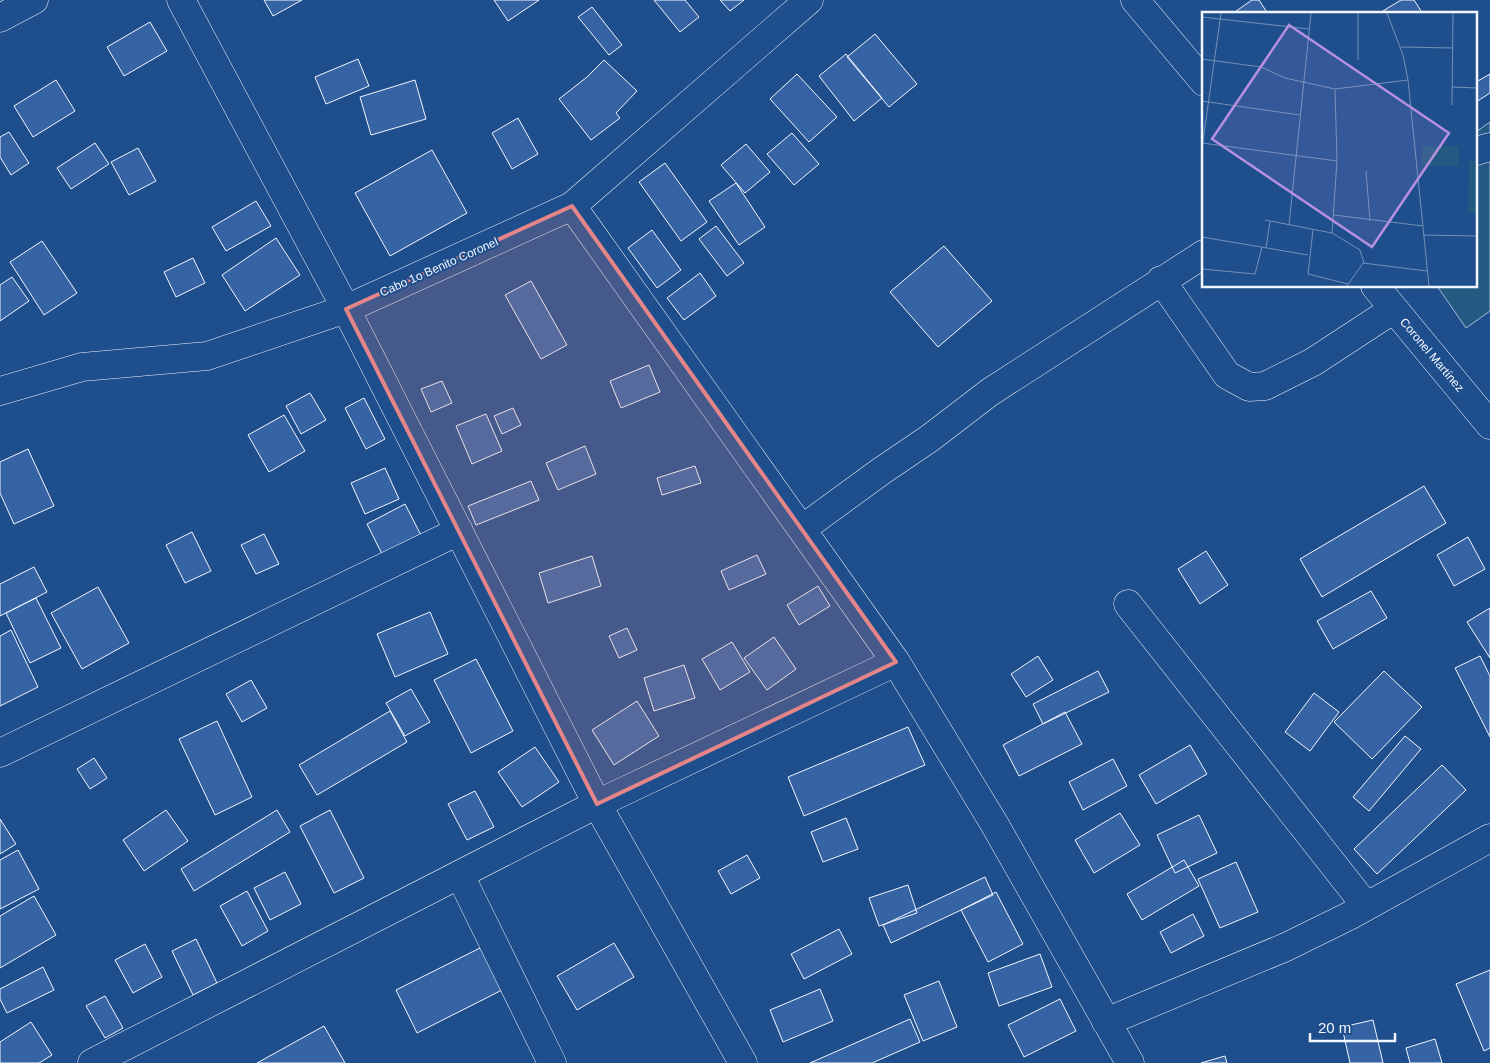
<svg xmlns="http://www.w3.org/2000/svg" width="1490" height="1063" font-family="Arial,sans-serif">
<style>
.green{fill:#245a82;stroke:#a8bbd7}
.building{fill:#3563a3;stroke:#f2f6ff}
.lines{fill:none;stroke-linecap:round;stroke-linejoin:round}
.minor-casing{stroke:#f2f6ff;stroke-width:29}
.major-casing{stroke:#f2f6ff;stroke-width:29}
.minor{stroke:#1f4e8c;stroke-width:28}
.major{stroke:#1f4e8c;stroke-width:28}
.marked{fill:#e38589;fill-opacity:0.2;stroke:#e38589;stroke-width:4;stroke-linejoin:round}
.labels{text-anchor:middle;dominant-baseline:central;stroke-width:4;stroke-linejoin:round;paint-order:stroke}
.street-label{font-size:12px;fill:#f2f6ff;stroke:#1f4e8c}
.inset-road{fill:none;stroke:#7391ba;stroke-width:1}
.view{fill:#b691df;fill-opacity:0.15;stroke:#b691df;stroke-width:2.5}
.inset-edge{fill:none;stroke:#f2f6ff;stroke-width:2.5}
</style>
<rect width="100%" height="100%" fill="#1f4e8c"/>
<path class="green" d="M1490 122V311L1466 328 1437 286H1476V132Z"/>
<path class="building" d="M264 0H302L273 16Z
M494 0H539L508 21Z
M654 0H685L699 17 680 32Z
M720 0H744L730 11Z
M1252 0H1259L1268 14H1232Z
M1401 0H1414L1423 14H1378Z
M592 7 622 45 609 55 578 17Z
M150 22 167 51 124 76 107 47Z
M875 34 917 84 889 107 847 57Z
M846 54 882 98 854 121 819 76Z
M358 59 369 86 326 104 315 77Z
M604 60 637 91 616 113 620 118 591 140 559 99 587 77Z
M797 74 837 117 809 142 770 99Z
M1490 74V93L1476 102V82Z
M56 80 75 111 33 137 14 106Z
M415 80 426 119 371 135 360 97Z
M518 118 538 154 512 169 492 133Z
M9 132 29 163 11 175 0 157V137Z
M792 133 819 164 794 185 767 154Z
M95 143 109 164 71 189 57 168Z
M746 144 770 172 745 193 721 165Z
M138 148 156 181 129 195 111 162Z
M432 150 467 213 390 256 355 193Z
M665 163 707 222 681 241 639 182Z
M736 183 765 227 739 245 709 201Z
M256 201 271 226 226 251 212 227Z
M716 226 744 263 727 276 699 239Z
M652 230 681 270 657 288 628 248Z
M276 238 300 275 245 311 222 275Z
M42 241 77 293 44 315 10 262Z
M944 246 992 301 938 347 890 292Z
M193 258 205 283 176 297 164 272Z
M700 273 716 296 684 320 667 298Z
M12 277 29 301 0 321V285Z
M531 281 567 345 541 359 505 295Z
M649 365 660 392 621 408 610 381Z
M442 381 452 403 431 412 421 389Z
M310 393 326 420 301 434 286 406Z
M364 398 385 439 366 449 345 408Z
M513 408 521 425 502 434 494 416Z
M486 414 502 451 472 464 456 426Z
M284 415 305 451 269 472 248 435Z
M585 446 596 474 558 490 546 463Z
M28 449 54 506 14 524 0 493V462Z
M695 466 701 483 662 495 657 478Z
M385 468 399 499 365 514 351 483Z
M531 481 539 500 476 525 468 506Z
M1424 486 1446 523 1322 597 1300 559Z
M405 504 422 537 383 556 367 524Z
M192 532 211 571 185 583 166 545Z
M264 534 279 564 256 574 241 545Z
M1468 537 1485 569 1454 586 1437 555Z
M1206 551 1228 585 1200 604 1178 569Z
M757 555 766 574 729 590 721 571Z
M592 556 601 586 548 603 539 573Z
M34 567 47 592 0 616V584Z
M818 586 830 606 799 625 787 605Z
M98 587 129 643 82 669 51 613Z
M1371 591 1387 618 1333 649 1317 621Z
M36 598 61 648 30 663 6 613Z
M1490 608V658L1467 622Z
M430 612 448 654 395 677 377 634Z
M627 628 637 650 619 658 609 636Z
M11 630 38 687 0 706V636Z
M774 637 796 669 767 690 744 658Z
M732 642 750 672 720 690 702 659Z
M1038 656 1053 680 1026 697 1011 674Z
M1480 656 1490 676V737L1455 668Z
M476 659 513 731 471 753 434 680Z
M684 665 695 698 654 711 644 678Z
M1098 671 1109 692 1043 724 1033 704Z
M1384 671 1422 707 1372 759 1334 722Z
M251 680 267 708 242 722 226 694Z
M411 689 430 722 405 736 386 703Z
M1314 693 1339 712 1310 751 1285 732Z
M637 701 659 736 614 765 592 730Z
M390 711 407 742 317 795 299 765Z
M1065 712 1082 744 1019 776 1003 745Z
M217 721 252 797 215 815 179 739Z
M908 727 925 765 804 816 788 777Z
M1405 736 1421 749 1369 811 1353 797Z
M1190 745 1207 774 1156 804 1139 775Z
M535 747 559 782 522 807 498 772Z
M94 758 107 778 90 789 77 769Z
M1113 759 1127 786 1083 810 1069 782Z
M1442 765 1466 790 1377 874 1354 849Z
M475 791 494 827 467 840 448 804Z
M166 810 188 841 144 871 123 840Z
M277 810 290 832 194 891 181 869Z
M330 810 364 878 334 893 300 826Z
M1120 813 1140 845 1094 873 1075 840Z
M1199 815 1217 853 1175 873 1157 835Z
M846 818 858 849 823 862 811 832Z
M0 819 16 844 0 854Z
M18 850 39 889 0 909V860Z
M747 855 760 878 731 894 718 871Z
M1184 860 1199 886 1142 920 1127 894Z
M1236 862 1258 912 1220 928 1198 879Z
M285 872 301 904 270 920 254 888Z
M985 877 993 895 891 943 883 925Z
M908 885 917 913 879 926 869 898Z
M247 891 268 931 242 946 220 906Z
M996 892 1023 944 988 962 961 910Z
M34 896 56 935 0 968V916Z
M1193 914 1204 936 1171 953 1160 932Z
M839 929 852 954 804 979 791 954Z
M196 939 217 983 193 995 172 951Z
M614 943 634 977 577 1010 557 976Z
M145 944 162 977 133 993 115 960Z
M486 945 508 987 417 1033 396 990Z
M1040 954 1052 987 999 1006 988 973Z
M43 967 54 990 7 1013 0 999V989Z
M1490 970V1048L1484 1051 1456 984Z
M939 981 957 1027 923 1041 904 995Z
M820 989 833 1021 783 1042 770 1010Z
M105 996 123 1028 105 1038 86 1006Z
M1060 999 1076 1031 1024 1057 1008 1025Z
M910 1019 920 1042 872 1063H810Z
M1373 1020 1383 1063H1350L1342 1027Z
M31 1022 52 1055 39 1063H0V1042Z
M324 1026 345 1063H257Z
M1435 1039 1442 1063H1410L1406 1048Z
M1225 1056 1227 1063H1201Z"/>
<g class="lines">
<defs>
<path id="minor" d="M181 0 346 309 597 804 743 1063
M0 18 34 0
M1476 151 1490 147
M572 206 896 662 995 825 1130 1063
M1161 280 1227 375 1249 387 1265 386 1313 362 1394 309
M0 391 82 367 207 356 346 309 572 206 809 0
M802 529 880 472 930 438 990 392 1204 254
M1128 604 1366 906
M0 753 459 531
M460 875 552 1063
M1106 1022 1286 947 1349 916 1490 838
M92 1063 597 804 896 662"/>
<path id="major" d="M1135 0 1204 82
M1375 286 1490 425"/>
</defs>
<use href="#minor" class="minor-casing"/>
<use href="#major" class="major-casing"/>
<use href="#minor" class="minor"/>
<use href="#major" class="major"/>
</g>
<path class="marked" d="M572 206 896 662 597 804 346 309Z"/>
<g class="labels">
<g class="street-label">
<text transform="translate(439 267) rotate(-24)">Cabo 1o Benito Coronel</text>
<text transform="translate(1432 355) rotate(50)">Coronel Martínez</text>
</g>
</g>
<g transform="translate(1202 12)">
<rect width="275" height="275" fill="#1f4e8c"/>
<path d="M220 134H257V154H220ZM267 149H275V201H266Z" fill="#245a82"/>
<path class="inset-road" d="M156 1V48M185 1 201 43 206 68 227 274M0 5 107 17M199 35 251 36M0 47 59 55 83 66 133 77 206 68M250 75 275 76M0 89 98 103M250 93 251 1M0 131 135 149M0 136 19 1M164 159 168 209M132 203 221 214M63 208 130 221 158 238 162 251M87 213 109 1M111 218 106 262 146 272M130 221 135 149 133 77M222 223 275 224M0 225 106 243M64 236 68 209M0 257 53 262 60 235M145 274 161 251 225 259"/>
<path class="view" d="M87 13 247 121 170 235 10 127Z"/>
<rect width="275" height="275" class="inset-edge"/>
</g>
<path d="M1310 1033v8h85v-8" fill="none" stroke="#f2f6ff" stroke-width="2.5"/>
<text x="1318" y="1033" font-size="15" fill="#f2f6ff" stroke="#1f4e8c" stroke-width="4" paint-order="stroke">20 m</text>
</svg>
